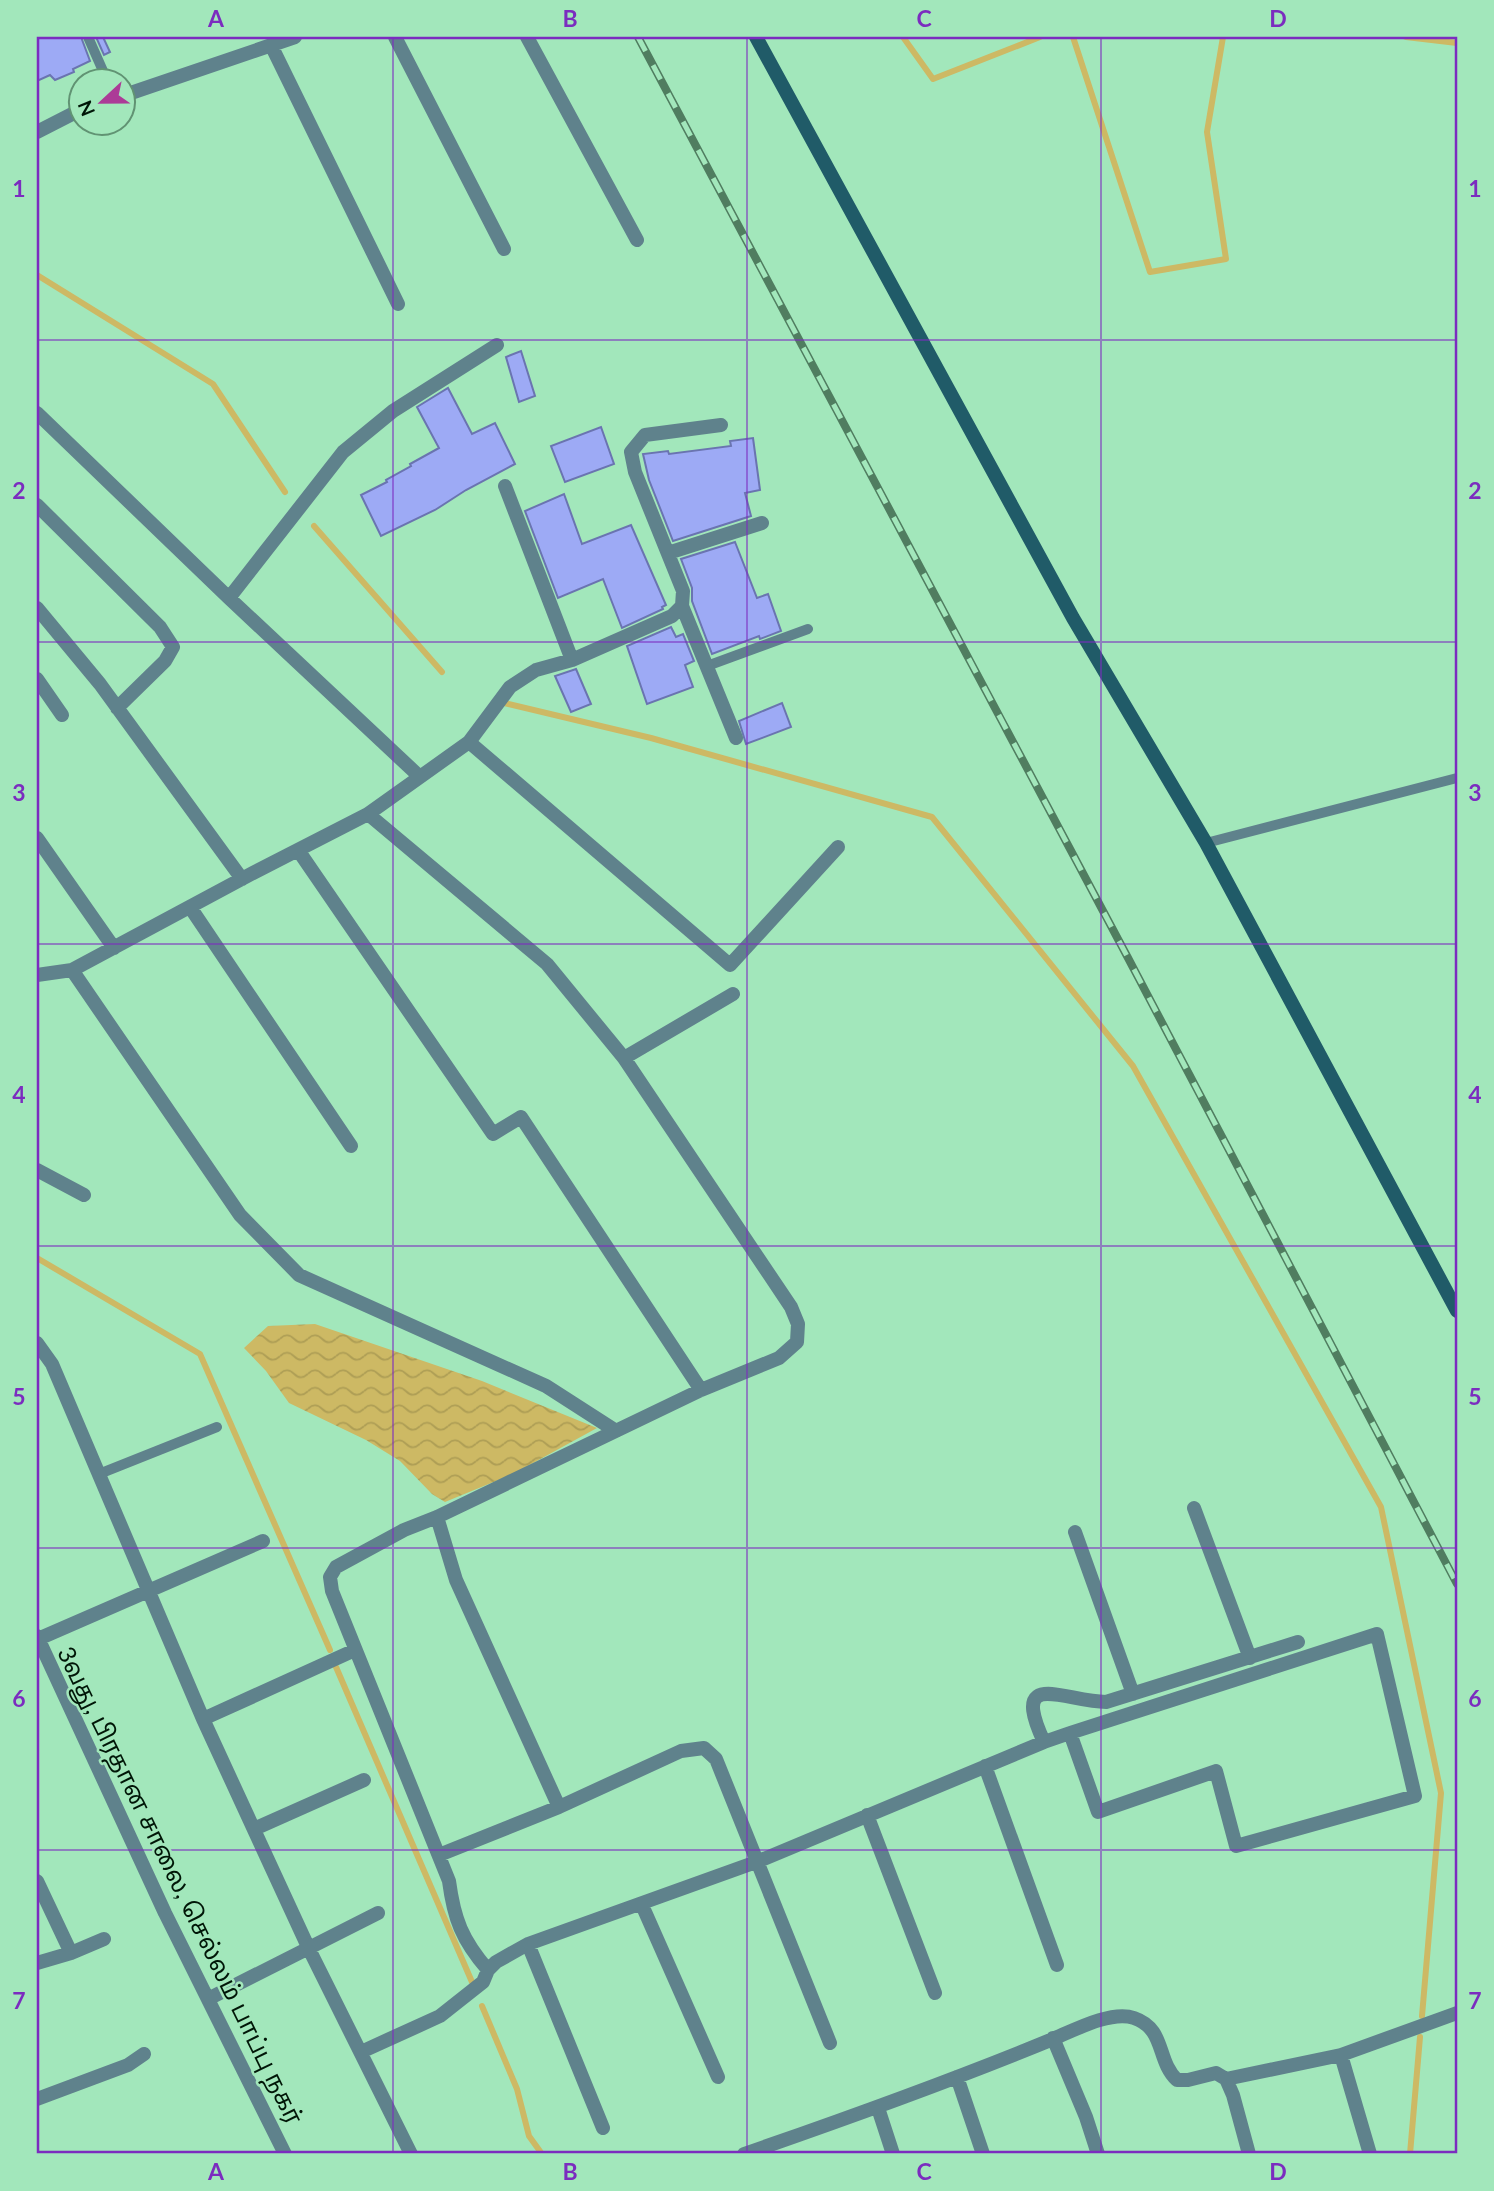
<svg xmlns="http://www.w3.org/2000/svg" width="1494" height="2191" font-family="Lato,'Noto Sans Tamil',sans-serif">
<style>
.water{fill:url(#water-waves)}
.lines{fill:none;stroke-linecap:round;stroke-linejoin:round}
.stream{stroke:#cdb964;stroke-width:6}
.building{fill:#9daaf5;stroke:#6a74b0;stroke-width:2}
.lane{stroke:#5f828c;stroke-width:10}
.street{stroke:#5f828c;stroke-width:14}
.secondary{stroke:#205b68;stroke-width:14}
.rail-casing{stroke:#507d60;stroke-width:8}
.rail{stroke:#a2e7bb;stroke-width:5;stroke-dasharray:16;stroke-linecap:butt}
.grid{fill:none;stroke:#7b2cbf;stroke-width:2;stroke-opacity:0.55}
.labels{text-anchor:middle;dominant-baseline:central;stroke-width:5;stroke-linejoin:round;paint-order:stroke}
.street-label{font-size:24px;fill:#001607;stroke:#a2e7bb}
.neatline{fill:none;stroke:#7b2cbf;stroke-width:2.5}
.grid-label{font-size:23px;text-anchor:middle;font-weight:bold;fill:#7b2cbf}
</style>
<defs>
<pattern id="water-waves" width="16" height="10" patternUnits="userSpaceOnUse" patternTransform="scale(1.75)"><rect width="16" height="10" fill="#cdb964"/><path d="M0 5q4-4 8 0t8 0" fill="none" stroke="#ae9e55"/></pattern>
</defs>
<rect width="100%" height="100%" fill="#a2e7bb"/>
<path class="water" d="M315 1324 482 1381 597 1428 513 1474 445 1502 432 1494 400 1461 366 1440 289 1403 266 1371 244 1348 268 1326Z"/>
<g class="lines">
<path class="stream" d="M903 37 933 79 1040 37
M1073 37 1150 272 1226 259 1207 132 1223 37
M1406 37 1457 43
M37 275 213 384 285 492
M314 526 442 672
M500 702 651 738 932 817 1133 1066 1381 1507 1441 1793 1422 2016
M37 1258 200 1354 330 1650
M336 1667 472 1982
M482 2006 517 2089 529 2136 542 2154
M1410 2154 1420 2037"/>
</g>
<path class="building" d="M37 37H81L90 61 73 69 74 72 55 80 50 75 37 81Z
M96 37H103L110 52 104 55Z
M521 351 535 396 519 402 506 357Z
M448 388 472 434 495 423 515 464 466 490 435 510 381 536 361 495 387 482 386 480 411 466 410 464 439 448 417 407Z
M601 427 614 464 565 482 551 446Z
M753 438 760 490 745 493 751 516 673 541 649 480 643 454 668 451 669 454 731 446 730 441Z
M564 494 582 544 631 525 666 605 662 607 663 609 622 628 603 579 558 598 525 511Z
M735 542 757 598 768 594 781 631 760 639 759 636 712 654 692 601V588L681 559Z
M671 627 676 637 683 634 694 661 685 665 693 687 647 704 627 646Z
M576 669 591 704 571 712 555 676Z
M782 703 791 727 746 744 739 721Z"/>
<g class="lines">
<path class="lane" d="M88 37 107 80
M707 666 808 629
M1206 843 1457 778
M99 1474 217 1427"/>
<path class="street" d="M395 37 504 249
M527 37 637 240
M271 45 398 304
M122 96 295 37
M37 132 80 110
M37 413 229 598 420 777
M505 486 572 660
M37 505 160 627 173 647 165 661 117 708
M668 553 762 523
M229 598 343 452 393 411 497 345
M682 606 736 738
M37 608 100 684 242 879
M37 679 62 715
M469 742 730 965 838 847
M368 814 547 964 624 1058 791 1307 798 1324 797 1342 779 1358 701 1390 437 1517 404 1530 336 1567 330 1577 332 1591 449 1881C454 1919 462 1940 488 1970
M37 838 114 948
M298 850 493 1134 521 1117 701 1390
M190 907 351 1146
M72 970 240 1215 299 1275 546 1386 616 1431
M37 975 72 970 253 873 368 814 469 742 510 687 536 670 572 660 672 616 682 606 683 591 635 472 631 452 645 435 721 425
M624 1058 733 994
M37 1170 84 1195
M37 1343 52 1364 203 1719 309 1949 411 2154
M1194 1508 1250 1658
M437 1517 456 1580 559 1807
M1075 1532 1133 1694
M37 1636 165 1913 285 2154
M38 1639 263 1541
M203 1719 355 1650
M1044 1742C1009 1667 1065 1702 1106 1702L1298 1642
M985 1766 1057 1965
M867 1815 935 1993
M254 1829 364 1780
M439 1855 559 1807 681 1751 704 1748 716 1759 830 2043
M37 1881 71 1953
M642 1905 718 2077
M528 1944 603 2128
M37 1963 71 1953 104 1939
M208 1999 378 1913
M1053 2038 1086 2117 1098 2154
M361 2052 440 2016 483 1982 488 1970 496 1962 528 1944 759 1861 1044 1742 1070 1733 1377 1634 1415 1796 1236 1846 1216 1771 1098 1812 1070 1733
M1341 2055 1370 2154
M957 2077 983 2154
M1226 2079 1341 2055 1457 2013
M37 2099 128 2065 144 2054
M878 2108 893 2154
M744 2154C848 2118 951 2081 1053 2039 1074 2030 1112 2010 1134 2018 1166 2029 1156 2060 1177 2080H1188L1216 2073 1226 2079 1233 2095 1249 2154"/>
<path class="secondary" d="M756 37 1073 618 1206 843 1457 1311"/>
<defs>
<path id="rail" d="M638 37 1127 956 1457 1584"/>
</defs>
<use href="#rail" class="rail-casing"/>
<use href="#rail" class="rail"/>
</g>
<path class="grid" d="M393 37V2154M747 37V2154M1101 37V2154M37 340H1457M37 642H1457M37 944H1457M37 1246H1457M37 1548H1457M37 1850H1457"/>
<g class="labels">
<g class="street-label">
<text transform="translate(181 1885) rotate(64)">3வது, பிரதான சாலை, செல்லம் பாப்பு நகர்</text>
</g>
</g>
<rect width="1494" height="2191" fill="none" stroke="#a2e7bb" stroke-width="77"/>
<g transform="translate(102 102) rotate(248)"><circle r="33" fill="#a2e7bb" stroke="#619373" stroke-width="2"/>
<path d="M0-5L12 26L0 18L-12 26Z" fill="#ac3b97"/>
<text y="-10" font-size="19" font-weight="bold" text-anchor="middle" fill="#001607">N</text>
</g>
<rect x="38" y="38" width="1418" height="2114" class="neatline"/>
<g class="grid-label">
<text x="216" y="27">A</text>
<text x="570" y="27">B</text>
<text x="924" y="27">C</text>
<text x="1278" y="27">D</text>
<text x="19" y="197">1</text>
<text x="1475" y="197">1</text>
<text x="19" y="499">2</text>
<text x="1475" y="499">2</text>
<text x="19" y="801">3</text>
<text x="1475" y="801">3</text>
<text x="19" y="1103">4</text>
<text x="1475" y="1103">4</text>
<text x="19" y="1405">5</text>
<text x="1475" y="1405">5</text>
<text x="19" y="1707">6</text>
<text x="1475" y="1707">6</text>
<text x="19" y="2009">7</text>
<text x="1475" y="2009">7</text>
<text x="216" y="2180">A</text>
<text x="570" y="2180">B</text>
<text x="924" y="2180">C</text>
<text x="1278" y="2180">D</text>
</g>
</svg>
